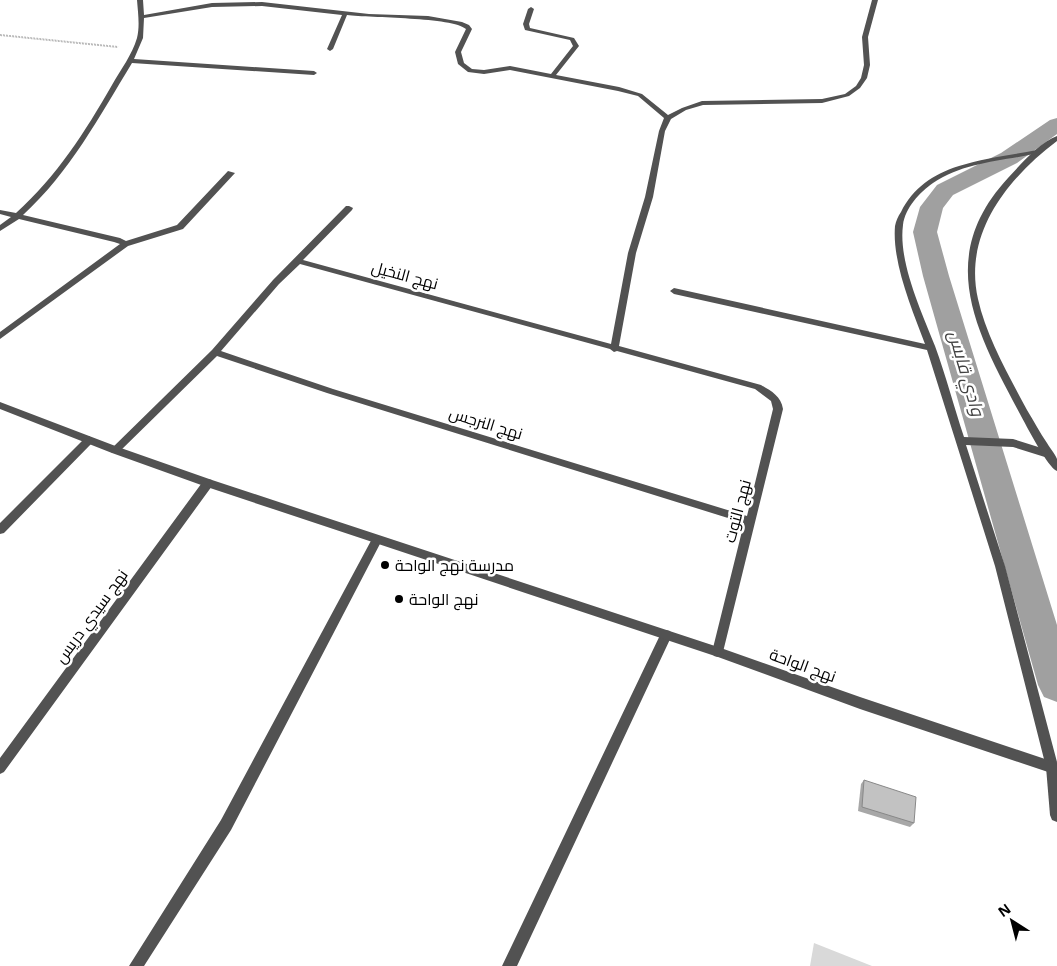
<svg xmlns="http://www.w3.org/2000/svg" width="1057" height="966" font-family="'Open Sans',Cairo,sans-serif">
<style>
.green{fill:#d9d9d9}
.lines{fill:none;stroke-linecap:round;stroke-linejoin:round}
.canal{fill:#a0a0a0;fill-rule:evenodd}
.path{stroke:#747474;stroke-width:2;stroke-dasharray:0.5 1;stroke-linecap:butt}
.service{fill:#525252;fill-rule:evenodd}
.minor{fill:#525252;fill-rule:evenodd}
.tertiary{fill:#525252;fill-rule:evenodd}
.wall{fill:#a7a7a7}
.building{fill:#c2c2c2;stroke:#888}
.poi-dot{fill:#000;stroke:#fff;stroke-width:2}
.labels{text-anchor:middle;dominant-baseline:central;stroke-width:5;stroke-linejoin:round;paint-order:stroke}
.street-label{font-size:16px;fill:#000;stroke:#fff}
.poi-label{font-size:16px;fill:#000;stroke:#fff;text-anchor:start}
.water-label{font-size:18px;font-style:italic;fill:#414141;stroke:#fff}
</style>
<rect width="100%" height="100%" fill="#fff"/>
<path class="green" d="M814 943 872 966H810Z"/>
<g class="lines">
<path class="canal" d="M1057 118V134L1017 163 953 195 943 208 937 232 949 276 1057 625V702L1044 697 1038 685 923 276 913 232 920 207 937 185 1001 153 1050 120Z"/>
<path class="path" d="M0 35 118 47"/>
<path class="service" d="M1052 761 1057 764V822L1052 820 1050 815 1046 767 1048 763Z"/>
<path class="minor" d="M137 0H143L144 15 212 3 262 2 369 14 428 16 462 22 469 25 472 29 461 52 464 63 472 69 484 70 510 66 551 74 573 46 570 40 525 30 523 24 528 9 531 7 534 9 529 24 530 28 574 38 579 46 556 75 619 87 642 94 668 115 682 108 702 101 822 99 845 94 856 86 861 78 864 65 862 37 872 0H878L868 37 870 65 867 78 860 88 849 96 822 103 703 105 686 110 671 119 665 131 653 197 636 253 619 346 761 385C771 391 781 396 783 409L722 656 718 657 714 656 712 652 744 523 327 393 217 356 118 453H112L110 450 212 350 273 280 346 206H349L353 208 352 210 303 260 611 344 628 253 645 197 659 131 664 118 638 96 618 91 510 70 484 74 468 72 458 64 455 52 466 29C453 17 370 18 347 15L333 49 330 51 327 49 342 15 262 6 212 7 144 18 143 38 134 59 314 71 317 73 314 75 132 63C99 117 70 172 23 215L120 238 126 241 177 225 228 171 235 173 183 229 128 246 0 339V332L120 244 114 242 19 219 0 231V225L11 217 0 214V210L16 213C57 176 85 132 112 85 121 69 132 55 137 38 140 26 138 13 137 0ZM300 264 610 349 614 352 617 351 755 389 771 401 773 409 747 516 333 389 221 351 279 284Z
M1037 150 1040 152 1039 153C1004 161 964 162 933 183 920 192 905 208 903 225 898 262 922 313 935 346 946 376 954 407 964 437L1013 439 1051 451 1053 454 1048 458 1013 447 966 445 1005 566 1057 762 1056 771 1052 773 1048 771 1046 767 995 566 927 350 674 294 670 291 674 288 925 344C912 309 892 263 895 226 896 221 898 216 901 212 913 188 933 174 959 166 984 158 1011 155 1037 150Z
M89 436 94 440 92 443 4 533 0 534V523L86 437Z
M208 479 212 480 213 483 212 486 4 772 0 774V758L204 480Z
M377 536 381 537 382 540 231 830 144 966H129L221 820 373 537Z
M666 630 670 631 672 635 517 966H502L662 631Z"/>
<path class="tertiary" d="M1057 136V141C1008 178 963 233 978 299 986 336 1009 376 1027 410 1034 421 1040 433 1047 443 1050 448 1055 454 1057 459 1057 462 1057 468 1057 471 1048 468 1026 425 1020 414 977 333 934 258 1008 178 1022 163 1039 143 1057 136Z
M0 402 118 447 212 480 718 647 860 697 1057 763V775L860 709 718 657 204 486 112 453 0 409Z"/>
</g>
<path class="wall" d="M864 780 914 823 910 827 858 811 861 784Z"/>
<path class="building" d="M864 780 916 797 914 823 862 807Z"/>
<g class="poi-dot">
<circle cx="385" cy="565" r="5"/>
<circle cx="399" cy="599" r="5"/>
</g>
<g class="labels">
<g class="street-label">
<text transform="translate(405 275) rotate(15)">نهج النخيل</text>
<text transform="translate(486 423) rotate(17)">نهج النرجس</text>
<text transform="translate(737 511) rotate(-75)">نهج التوت</text>
<text transform="translate(91 616) rotate(-54)">نهج سيدي دريس</text>
<text transform="translate(803 665) rotate(20)">نهج الواحة</text>
</g>
<g class="poi-label">
<text x="395" y="565">مدرسة نهج الواحة</text>
<text x="409" y="599">نهج الواحة</text>
</g>
<g class="water-label">
<text transform="translate(967 373) rotate(74)">وادي قابس</text>
</g>
</g>
<g transform="translate(1012 921) rotate(324)" stroke="#ffffff" stroke-width="4" paint-order="stroke">
<path d="M0-4L9 19L0 12L-9 19Z" fill="#000000"/>
<text y="-8" font-size="14" font-weight="bold" text-anchor="middle" fill="#000000">N</text>
</g>
</svg>
